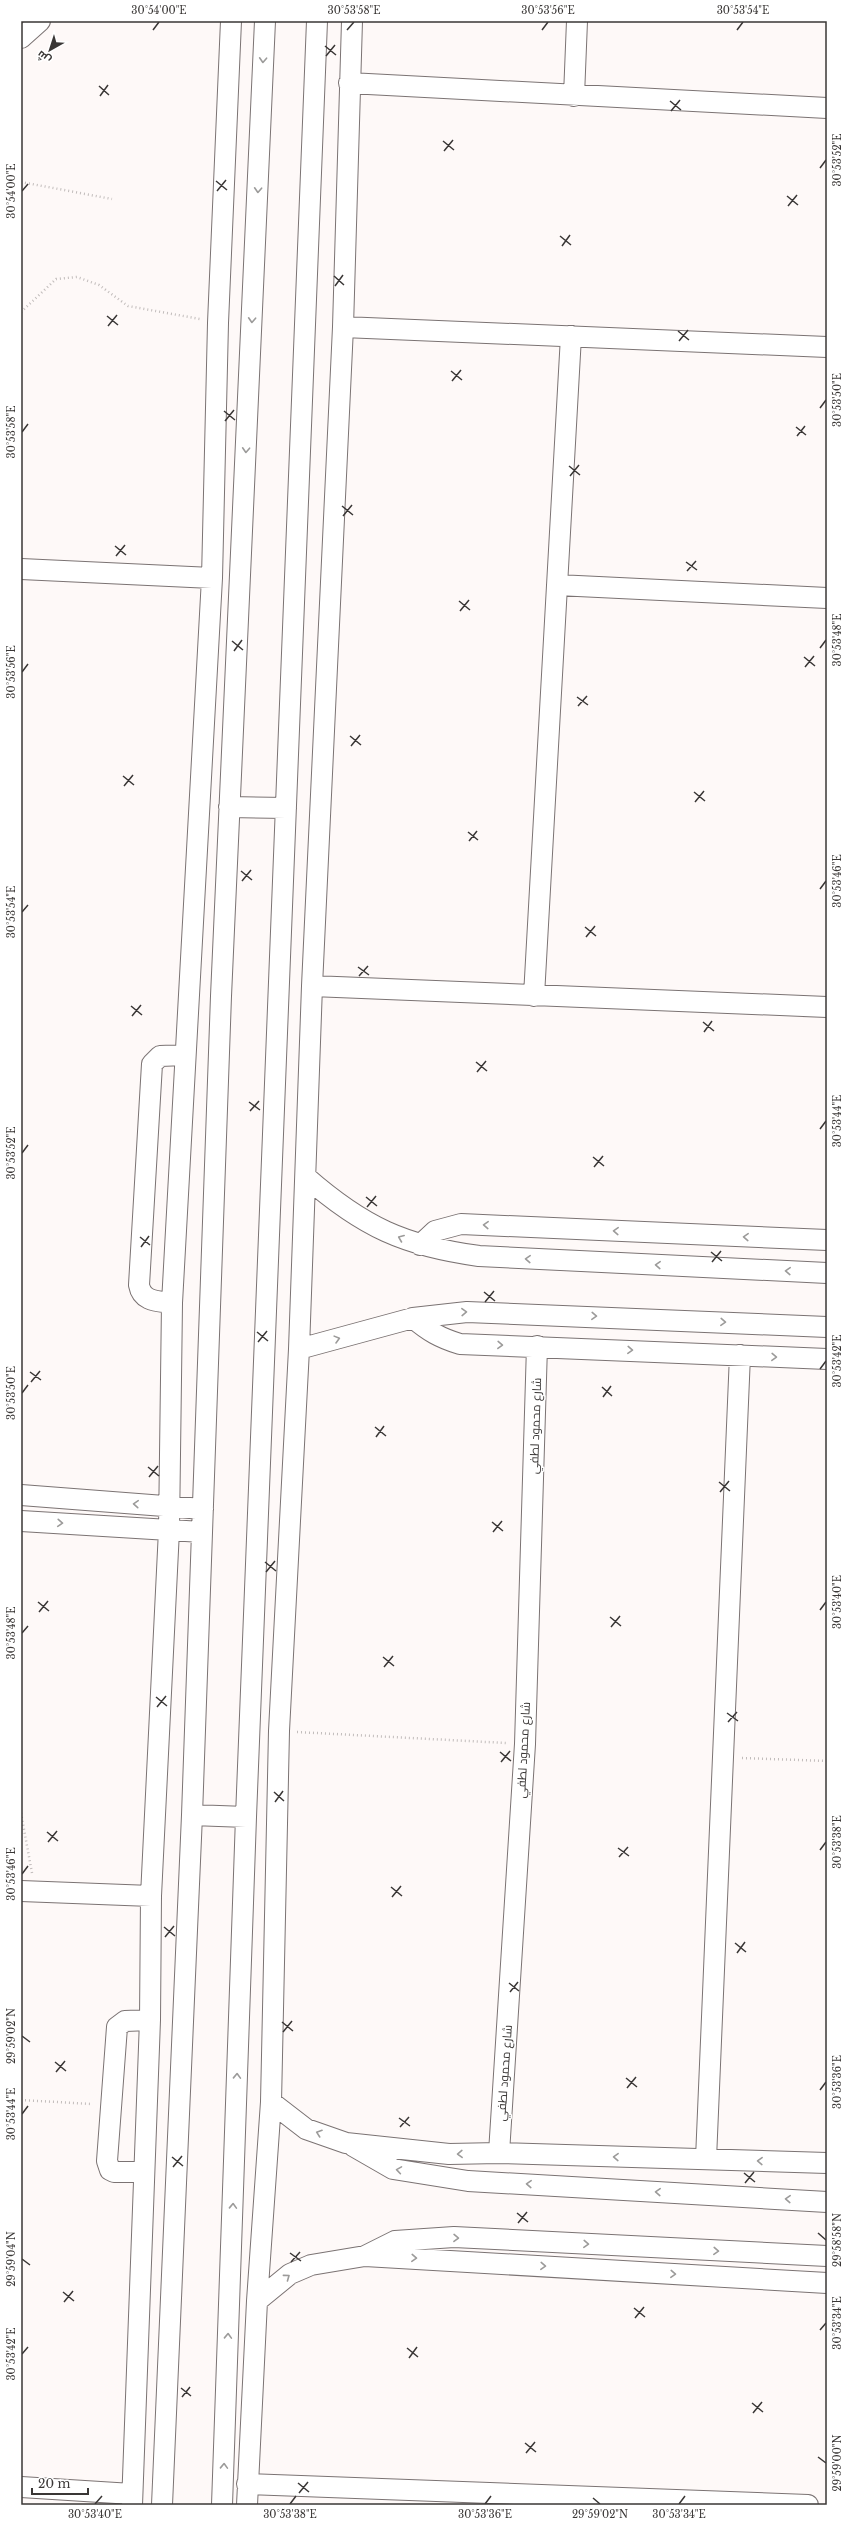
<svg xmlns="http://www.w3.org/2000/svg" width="848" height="2526" font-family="'Libre Baskerville',Cairo,serif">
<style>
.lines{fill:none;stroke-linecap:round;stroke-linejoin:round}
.minor-casing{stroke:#7b7373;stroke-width:22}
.path{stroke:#c1bcbb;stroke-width:2.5;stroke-dasharray:1 3;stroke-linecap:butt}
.minor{stroke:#fff;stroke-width:20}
.oneway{stroke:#9c9b9a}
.ticks{fill:none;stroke:#3a3736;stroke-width:1.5}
.labels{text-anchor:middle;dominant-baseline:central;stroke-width:3;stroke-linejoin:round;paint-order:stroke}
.street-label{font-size:12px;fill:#3a3736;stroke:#fff}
.neatline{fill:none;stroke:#3a3736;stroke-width:1.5}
.ticks-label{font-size:10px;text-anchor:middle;fill:#3a3736}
</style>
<rect width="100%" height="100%" fill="#fef9f8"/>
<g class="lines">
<defs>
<path id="minor" d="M21 38 40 21
M349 83 827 108
M574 96 577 21
M343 327 827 347
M21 569 212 578
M557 585 827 598
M229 807 286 808
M312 986 827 1007
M534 996 571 336
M306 1177C363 1227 405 1246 479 1256L827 1273
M420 1245 435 1231 461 1224 827 1240
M172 1303C158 1301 142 1302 139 1285L152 1064 160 1056 185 1055
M413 1318C428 1331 440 1338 460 1344L827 1359
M299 1349 413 1318 467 1312 827 1327
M21 1495 203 1509
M21 1521 202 1532
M192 1815 246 1817
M21 1891 151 1896
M271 2102 306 2129 346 2143 449 2154 499 2153 827 2163
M353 2146 393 2169 468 2181 827 2202
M499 2153 525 1744 537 1346
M706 2159 740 1355
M144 2172H114L110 2170 107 2161 117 2027 125 2021 150 2020
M365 2256 395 2241 454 2237 827 2256
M257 2301 290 2274 311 2265 365 2256 827 2283
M247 2484 808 2505
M21 2487 132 2494
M132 2505 150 2020 151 1896 169 1530 172 1303 212 578 218 323 231 21
M162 2505 192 1815 221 996 265 21
M222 2505 246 1817 317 21
M247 2505 257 2301 271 2102 279 1731 299 1349 312 986 343 327 352 21"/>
</defs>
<use href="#minor" class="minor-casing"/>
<path class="path" d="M21 182 112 199
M21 312 56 279 77 277 99 285 128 306 200 319
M297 1732 506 1743
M742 1758 827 1761
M21 1813 32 1873
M21 2100 92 2104"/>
<use href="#minor" class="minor"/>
</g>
<defs><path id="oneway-chevron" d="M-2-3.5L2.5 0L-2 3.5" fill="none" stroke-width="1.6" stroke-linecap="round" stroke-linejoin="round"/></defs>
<g class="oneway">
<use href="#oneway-chevron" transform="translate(263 60) rotate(93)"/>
<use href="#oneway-chevron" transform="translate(258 190) rotate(93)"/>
<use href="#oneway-chevron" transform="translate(252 320) rotate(93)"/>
<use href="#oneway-chevron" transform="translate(246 450) rotate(93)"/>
<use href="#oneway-chevron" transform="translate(486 1225) rotate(-177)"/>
<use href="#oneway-chevron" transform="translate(616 1231) rotate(-177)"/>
<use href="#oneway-chevron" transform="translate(746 1237) rotate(-177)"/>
<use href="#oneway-chevron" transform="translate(401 1238) rotate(-158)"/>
<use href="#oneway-chevron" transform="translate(528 1259) rotate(-177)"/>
<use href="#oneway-chevron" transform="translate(658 1265) rotate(-177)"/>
<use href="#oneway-chevron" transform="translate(788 1271) rotate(-177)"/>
<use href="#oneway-chevron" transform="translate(464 1312) rotate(-2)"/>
<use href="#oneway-chevron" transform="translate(594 1316) rotate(3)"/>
<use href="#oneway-chevron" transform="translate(723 1322) rotate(3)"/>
<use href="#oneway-chevron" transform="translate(337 1339) rotate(-15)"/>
<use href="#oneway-chevron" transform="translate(500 1345) rotate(2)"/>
<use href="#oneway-chevron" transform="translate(630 1350) rotate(3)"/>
<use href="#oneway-chevron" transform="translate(774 1357) rotate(2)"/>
<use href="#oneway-chevron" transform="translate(136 1504) rotate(-176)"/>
<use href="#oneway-chevron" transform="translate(60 1523) rotate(4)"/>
<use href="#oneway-chevron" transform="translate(237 2076) rotate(-88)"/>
<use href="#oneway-chevron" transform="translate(319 2133) rotate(-161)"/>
<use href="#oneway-chevron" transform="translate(460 2154) rotate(178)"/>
<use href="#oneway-chevron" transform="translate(616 2157) rotate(-178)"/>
<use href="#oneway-chevron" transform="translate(760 2161) rotate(-178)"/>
<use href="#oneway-chevron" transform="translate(399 2170) rotate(-171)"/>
<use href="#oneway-chevron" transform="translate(529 2184) rotate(-177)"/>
<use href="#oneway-chevron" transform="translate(658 2192) rotate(-177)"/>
<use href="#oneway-chevron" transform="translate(788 2199) rotate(-177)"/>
<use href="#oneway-chevron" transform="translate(233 2206) rotate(-88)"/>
<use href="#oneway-chevron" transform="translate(456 2238) rotate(1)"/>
<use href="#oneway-chevron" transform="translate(586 2244) rotate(3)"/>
<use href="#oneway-chevron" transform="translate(716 2251) rotate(3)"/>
<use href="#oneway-chevron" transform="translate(414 2258) rotate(3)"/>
<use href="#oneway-chevron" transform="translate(543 2266) rotate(3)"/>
<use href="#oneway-chevron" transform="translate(673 2274) rotate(3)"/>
<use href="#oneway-chevron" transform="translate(287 2277) rotate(-36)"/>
<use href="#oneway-chevron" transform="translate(228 2336) rotate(-88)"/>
<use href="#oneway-chevron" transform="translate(224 2466) rotate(-88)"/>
</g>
<path class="ticks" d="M153 30 159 22M347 30 354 22M542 30 548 22M737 30 743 22M325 46 336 55M326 56 335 45M99 86 109 95M100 96 108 85M670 101 681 110M671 111 680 100M443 141 454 150M444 151 453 140M820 168 826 160M216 181 227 190M22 191 28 184M217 191 226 180M787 196 798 205M788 206 797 195M560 236 571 245M562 246 570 235M334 276 344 285M335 286 343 275M107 316 118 325M108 326 117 315M678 331 689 340M679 341 688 330M451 371 462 380M452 381 461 370M820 408 826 400M224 411 235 420M225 421 234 410M796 427 806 435M22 432 28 424M797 436 805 426M569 466 580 475M570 476 579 465M342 506 353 515M343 516 352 505M115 546 126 555M116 556 125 545M686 562 697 570M687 571 696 561M459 601 470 610M460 611 469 600M232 641 243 650M820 648 826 640M234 651 242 640M804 657 815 666M805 667 814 656M22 672 28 664M577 697 588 705M578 706 587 696M350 736 361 745M351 746 360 735M123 776 134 785M124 786 133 775M694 792 705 801M695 802 704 791M468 832 478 840M469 841 477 831M241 871 252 880M242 881 251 870M820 889 826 881M22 912 28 905M585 927 596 936M586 937 595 926M358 967 369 975M359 976 368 966M131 1006 142 1015M132 1016 141 1005M703 1022 714 1031M704 1032 712 1021M476 1062 487 1071M477 1072 486 1061M249 1102 260 1110M250 1111 259 1101M820 1129 826 1121M22 1153 28 1145M593 1157 604 1166M594 1167 603 1156M366 1197 377 1206M367 1207 376 1196M140 1237 150 1245M141 1247 149 1236M711 1252 722 1261M712 1262 721 1251M484 1292 495 1301M485 1302 494 1291M257 1332 268 1341M258 1342 267 1331M820 1369 826 1361M30 1372 41 1380M31 1382 40 1371M602 1387 612 1396M22 1393 28 1385M603 1397 611 1386M375 1427 386 1436M376 1437 384 1426M148 1467 159 1476M149 1477 158 1466M719 1482 730 1491M720 1492 729 1481M492 1522 503 1531M493 1532 502 1521M265 1562 276 1571M266 1572 275 1561M38 1602 49 1611M820 1610 826 1602M39 1612 48 1601M610 1617 621 1626M611 1627 620 1616M22 1633 28 1626M383 1657 394 1666M384 1667 393 1656M156 1697 167 1706M157 1707 166 1696M727 1713 738 1721M728 1722 737 1712M500 1752 511 1761M501 1762 510 1751M274 1792 284 1801M275 1802 283 1791M47 1832 58 1841M48 1842 57 1831M618 1848 629 1856M820 1850 826 1842M619 1857 628 1847M22 1874 28 1866M391 1887 402 1896M392 1897 401 1886M164 1927 175 1936M165 1937 174 1926M735 1943 746 1952M737 1953 745 1942M509 1983 519 1991M510 1992 518 1982M282 2022 293 2031M283 2032 292 2021M22 2036 30 2042M55 2062 66 2071M56 2072 65 2061M626 2078 637 2087M627 2088 636 2077M820 2090 826 2082M22 2114 28 2106M399 2118 410 2126M400 2127 409 2117M172 2157 183 2166M173 2167 182 2156M744 2173 755 2182M745 2183 754 2172M517 2213 528 2222M518 2223 527 2212M818 2233 826 2240M290 2253 301 2261M22 2259 30 2265M291 2262 300 2252M63 2292 74 2301M64 2302 73 2291M634 2308 645 2317M635 2318 644 2307M820 2330 826 2323M407 2348 418 2357M22 2354 28 2347M409 2358 417 2347M181 2388 191 2396M182 2397 190 2387M752 2403 763 2412M753 2413 762 2402M525 2443 536 2452M526 2453 535 2442M818 2457 826 2463M298 2483 309 2492M299 2493 308 2482M593 2498 600 2504M95 2504 102 2496M290 2504 296 2496M485 2504 491 2496M679 2504 685 2496"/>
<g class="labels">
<g class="street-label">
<text transform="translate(535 1426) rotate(-88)">شارع محمود لطفي</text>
<text transform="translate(523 1750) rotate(-87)">شارع محمود لطفي</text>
<text transform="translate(504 2073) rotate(-86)">شارع محمود لطفي</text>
</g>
</g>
<rect width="848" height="2526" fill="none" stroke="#ffffff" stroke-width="44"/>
<g transform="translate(50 50) rotate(219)" stroke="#ffffff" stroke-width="3" paint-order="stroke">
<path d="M0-3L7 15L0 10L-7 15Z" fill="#3a3736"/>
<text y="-6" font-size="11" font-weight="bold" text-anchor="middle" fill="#3a3736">ش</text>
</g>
<path d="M32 2488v6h56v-6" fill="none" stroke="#3a3736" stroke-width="2"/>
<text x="38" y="2488" font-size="12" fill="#3a3736" stroke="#ffffff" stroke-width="3" paint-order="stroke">20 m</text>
<rect x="22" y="22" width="804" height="2482" class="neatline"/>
<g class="ticks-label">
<text x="159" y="14">30°54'00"E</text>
<text x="354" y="14">30°53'58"E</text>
<text x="548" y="14">30°53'56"E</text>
<text x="743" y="14">30°53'54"E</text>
<text transform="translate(837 160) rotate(-90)" y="4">30°53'52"E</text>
<text transform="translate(11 191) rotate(-90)" y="4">30°54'00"E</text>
<text transform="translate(837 400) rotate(-90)" y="4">30°53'50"E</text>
<text transform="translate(11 432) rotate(-90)" y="4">30°53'58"E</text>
<text transform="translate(837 640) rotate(-90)" y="4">30°53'48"E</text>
<text transform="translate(11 672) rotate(-90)" y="4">30°53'56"E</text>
<text transform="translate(837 881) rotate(-90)" y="4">30°53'46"E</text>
<text transform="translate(11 912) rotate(-90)" y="4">30°53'54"E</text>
<text transform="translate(837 1121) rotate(-90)" y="4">30°53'44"E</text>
<text transform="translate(11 1153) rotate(-90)" y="4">30°53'52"E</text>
<text transform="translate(837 1361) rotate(-90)" y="4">30°53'42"E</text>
<text transform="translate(11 1393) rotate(-90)" y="4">30°53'50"E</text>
<text transform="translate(837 1602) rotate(-90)" y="4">30°53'40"E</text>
<text transform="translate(11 1633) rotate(-90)" y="4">30°53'48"E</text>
<text transform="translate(837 1842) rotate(-90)" y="4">30°53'38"E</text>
<text transform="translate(11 1874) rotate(-90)" y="4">30°53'46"E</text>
<text transform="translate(11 2036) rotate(-90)" y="4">29°59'02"N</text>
<text transform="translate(837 2082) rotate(-90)" y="4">30°53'36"E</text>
<text transform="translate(11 2114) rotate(-90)" y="4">30°53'44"E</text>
<text transform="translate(837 2240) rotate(-90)" y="4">29°58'58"N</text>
<text transform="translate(11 2259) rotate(-90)" y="4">29°59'04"N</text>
<text transform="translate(837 2323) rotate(-90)" y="4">30°53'34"E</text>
<text transform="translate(11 2354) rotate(-90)" y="4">30°53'42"E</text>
<text transform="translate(837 2463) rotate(-90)" y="4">29°59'00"N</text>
<text x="95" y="2518">30°53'40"E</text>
<text x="290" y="2518">30°53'38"E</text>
<text x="485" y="2518">30°53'36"E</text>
<text x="600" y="2518">29°59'02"N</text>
<text x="679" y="2518">30°53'34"E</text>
</g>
</svg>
